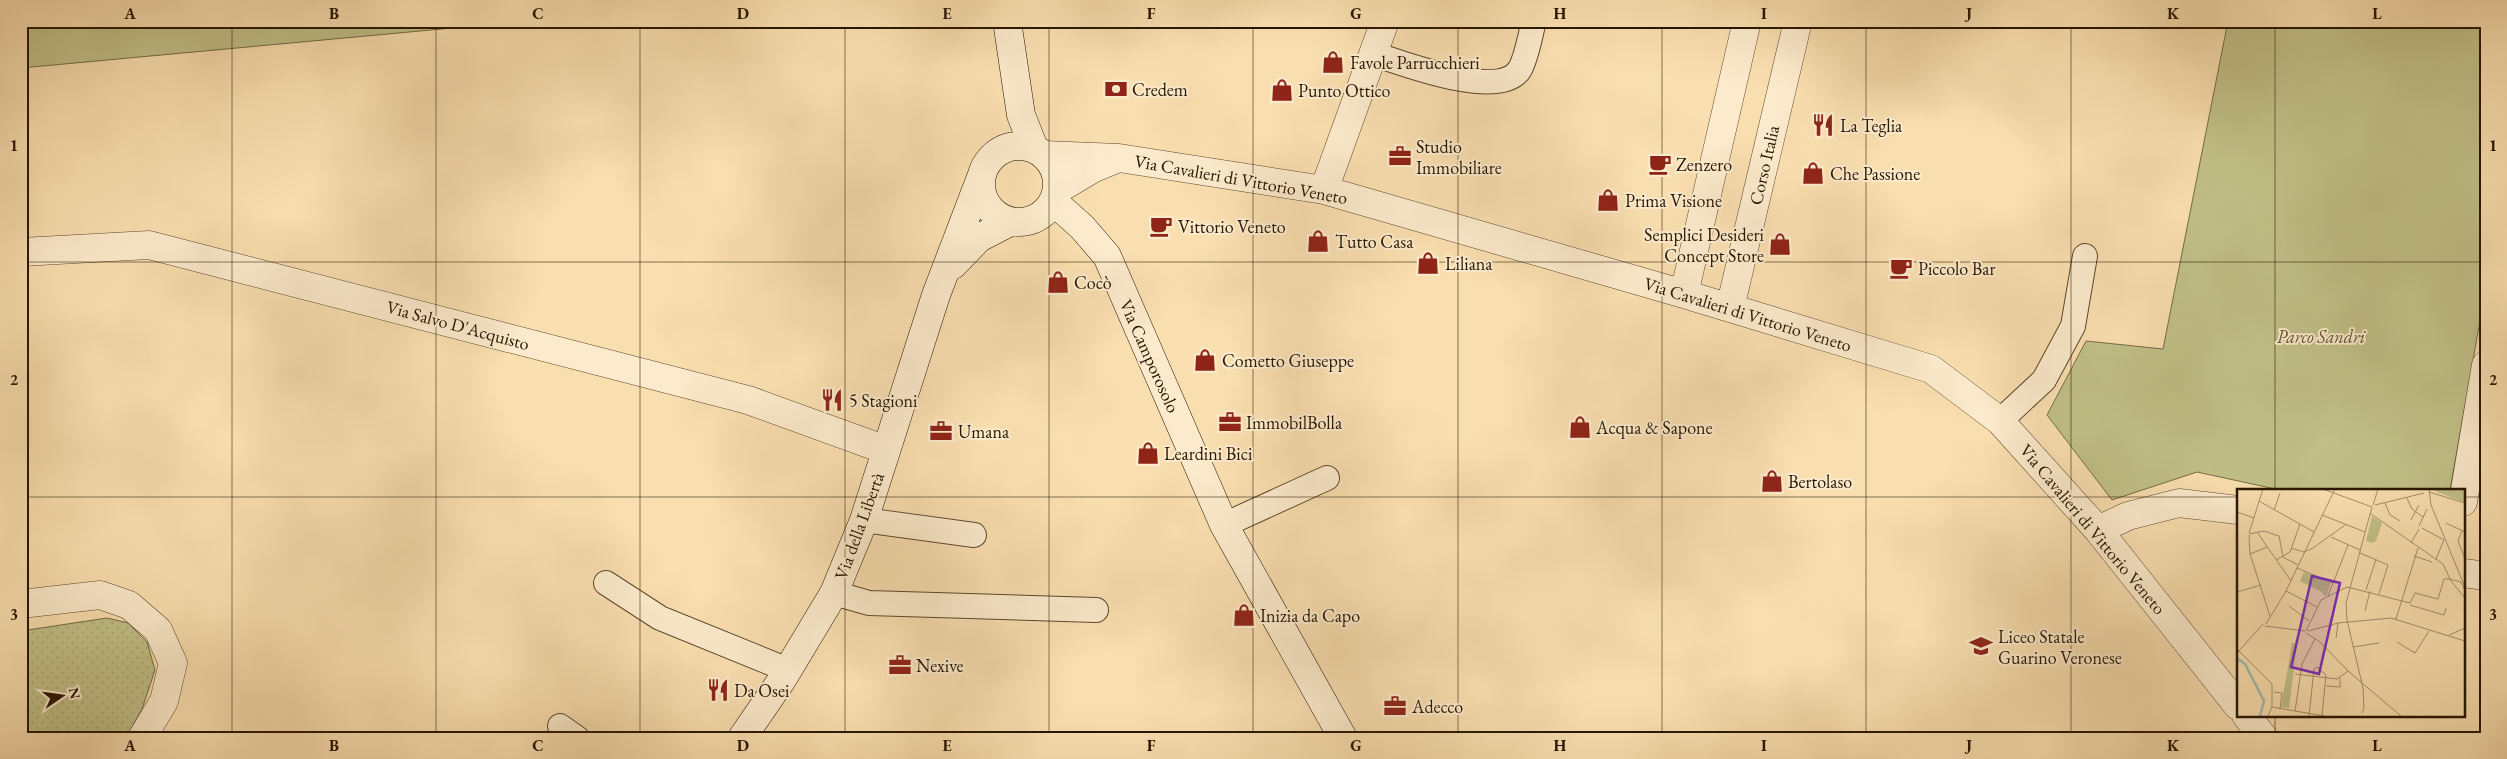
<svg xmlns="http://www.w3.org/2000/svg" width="2507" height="759" font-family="'EB Garamond',serif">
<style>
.grass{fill:url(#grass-dots);stroke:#746b45}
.park{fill:#c1c088;stroke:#746b45}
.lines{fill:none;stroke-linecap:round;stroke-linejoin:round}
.lane-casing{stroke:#5c482d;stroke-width:26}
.street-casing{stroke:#5c482d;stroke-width:29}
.secondary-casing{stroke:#281602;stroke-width:29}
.lane{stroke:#fbeacb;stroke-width:24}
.street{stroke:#fbeacb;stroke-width:28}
.secondary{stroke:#fbeacb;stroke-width:28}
.grid{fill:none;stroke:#281602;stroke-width:1;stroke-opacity:0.55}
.labels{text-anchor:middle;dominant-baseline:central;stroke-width:4;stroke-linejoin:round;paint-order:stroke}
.poi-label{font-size:18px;fill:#281602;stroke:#fbeacb;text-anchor:start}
.street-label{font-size:18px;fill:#281602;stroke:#fbeacb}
.park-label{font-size:18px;font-style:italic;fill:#5e5231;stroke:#fbeacb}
.inset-river{fill:none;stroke:#9ebcad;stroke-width:2.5}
.inset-road{fill:none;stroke:#a58e6a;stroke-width:1}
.view{fill:#7b2cbf;fill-opacity:0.15;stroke:#7b2cbf;stroke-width:2.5}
.inset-edge{fill:none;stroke:#281602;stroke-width:2.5}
.neatline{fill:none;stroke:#281602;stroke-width:2}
.grid-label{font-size:16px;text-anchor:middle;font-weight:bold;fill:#281602}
</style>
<defs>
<pattern id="grass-dots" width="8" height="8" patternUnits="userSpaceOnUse" patternTransform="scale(1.25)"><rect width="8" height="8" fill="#c1c088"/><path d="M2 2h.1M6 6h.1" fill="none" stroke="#a6a474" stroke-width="1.8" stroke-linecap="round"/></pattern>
</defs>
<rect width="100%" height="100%" fill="#f9deaf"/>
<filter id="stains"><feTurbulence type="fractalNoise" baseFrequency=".004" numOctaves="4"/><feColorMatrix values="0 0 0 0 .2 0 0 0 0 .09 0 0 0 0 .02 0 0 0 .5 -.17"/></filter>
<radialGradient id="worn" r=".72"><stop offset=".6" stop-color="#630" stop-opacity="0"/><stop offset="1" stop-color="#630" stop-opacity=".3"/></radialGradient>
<path class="grass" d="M107 618 128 623 147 642 155 670 142 709 126 738H21V631Z"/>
<path class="park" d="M21 21H528L21 68Z
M2228 21H2486V287L2450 490H2280L2197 472 2112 500 2047 415 2086 341 2163 349Z"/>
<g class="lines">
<defs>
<path id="lane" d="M1374 54C1402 63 1501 101 1520 69 1527 56 1530 36 1534 21
M2000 421 2044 380 2073 326 2085 256
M864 520 974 535
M1224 525 1327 478
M606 583 660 618 788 670
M834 593 869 603 1096 610
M560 726 577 738"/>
<path id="street" d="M1044 155 1119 158 1324 190 1684 294 1931 369 2000 421 2098 530 2238 706
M1057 190 1094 168 1116 159
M1324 190 1385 21
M21 252 149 245 748 400 886 450
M1684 294 1747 21
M1730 308 1798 21
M2463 502 2486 365
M2098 530 2128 516 2179 503 2238 510
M2463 573 2486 576
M21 604 100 595 129 605 158 630 173 663 164 701 142 738
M2246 715 2264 738"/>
<path id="secondary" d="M1007 21 1021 115 1034 148
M981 184a38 38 0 1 1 76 0a38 38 0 1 1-76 0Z
M1054 202 1082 227 1107 256 1224 525 1343 738
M953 265 979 238 1010 222
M742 738 783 678 834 593 864 520 936 295 983 172"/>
</defs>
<use href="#lane" class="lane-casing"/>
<use href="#street" class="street-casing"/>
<use href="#secondary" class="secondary-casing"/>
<use href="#lane" class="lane"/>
<use href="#street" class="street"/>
<use href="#secondary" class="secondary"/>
</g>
<path class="grid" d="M232 21V738M436 21V738M640 21V738M845 21V738M1049 21V738M1253 21V738M1458 21V738M1662 21V738M1866 21V738M2071 21V738M2275 21V490M21 262H2486M21 497H2238M2463 497H2486M2275 715V738"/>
<defs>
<symbol id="shop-bare" viewBox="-9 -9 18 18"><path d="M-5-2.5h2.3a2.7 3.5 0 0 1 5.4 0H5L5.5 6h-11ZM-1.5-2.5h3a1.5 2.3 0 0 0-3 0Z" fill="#8f2418" stroke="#fbeacb" stroke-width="2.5" paint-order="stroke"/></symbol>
<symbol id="bank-bare" viewBox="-9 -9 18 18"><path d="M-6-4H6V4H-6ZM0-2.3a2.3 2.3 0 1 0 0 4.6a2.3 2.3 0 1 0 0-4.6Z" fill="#8f2418" stroke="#fbeacb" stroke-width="2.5" paint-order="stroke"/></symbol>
<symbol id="restaurant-bare" viewBox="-9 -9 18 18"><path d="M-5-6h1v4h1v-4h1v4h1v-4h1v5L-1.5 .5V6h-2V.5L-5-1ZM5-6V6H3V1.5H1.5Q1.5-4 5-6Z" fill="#8f2418" stroke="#fbeacb" stroke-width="2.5" paint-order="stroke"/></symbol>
<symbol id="office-bare" viewBox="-9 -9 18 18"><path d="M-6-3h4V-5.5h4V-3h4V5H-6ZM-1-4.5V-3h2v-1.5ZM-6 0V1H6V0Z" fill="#8f2418" stroke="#fbeacb" stroke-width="2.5" paint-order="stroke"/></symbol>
<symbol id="cafe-bare" viewBox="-9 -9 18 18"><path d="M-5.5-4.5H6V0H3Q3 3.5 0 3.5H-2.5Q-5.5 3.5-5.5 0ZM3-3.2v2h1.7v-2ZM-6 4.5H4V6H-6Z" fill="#8f2418" stroke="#fbeacb" stroke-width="2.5" paint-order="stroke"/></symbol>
<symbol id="school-bare" viewBox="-9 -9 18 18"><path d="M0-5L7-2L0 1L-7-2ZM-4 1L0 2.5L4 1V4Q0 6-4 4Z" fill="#8f2418" stroke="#fbeacb" stroke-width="2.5" paint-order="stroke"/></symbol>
</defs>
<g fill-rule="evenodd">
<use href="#shop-bare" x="1317" y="46" width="32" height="32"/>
<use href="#bank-bare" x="1100" y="73" width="32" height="32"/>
<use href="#shop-bare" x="1266" y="74" width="32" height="32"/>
<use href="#restaurant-bare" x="1807" y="109" width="32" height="32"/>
<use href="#office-bare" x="1384" y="140" width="32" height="32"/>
<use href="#cafe-bare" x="1644" y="148" width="32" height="32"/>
<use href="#shop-bare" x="1797" y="157" width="32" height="32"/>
<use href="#shop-bare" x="1592" y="184" width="32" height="32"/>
<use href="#cafe-bare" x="1145" y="210" width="32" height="32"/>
<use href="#shop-bare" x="1302" y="225" width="32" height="32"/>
<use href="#shop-bare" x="1764" y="228" width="32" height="32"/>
<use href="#shop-bare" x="1412" y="247" width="32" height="32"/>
<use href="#cafe-bare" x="1885" y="252" width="32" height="32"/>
<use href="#shop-bare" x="1042" y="266" width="32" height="32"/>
<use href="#shop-bare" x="1189" y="344" width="32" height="32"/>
<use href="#restaurant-bare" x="816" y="384" width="32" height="32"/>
<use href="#office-bare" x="1214" y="406" width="32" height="32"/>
<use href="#shop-bare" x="1564" y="411" width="32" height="32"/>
<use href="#office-bare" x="925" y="415" width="32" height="32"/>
<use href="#shop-bare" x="1132" y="437" width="32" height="32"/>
<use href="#shop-bare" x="1756" y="465" width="32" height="32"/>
<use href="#shop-bare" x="1228" y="599" width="32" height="32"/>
<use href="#school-bare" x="1965" y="630" width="32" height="32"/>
<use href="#office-bare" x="884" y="649" width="32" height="32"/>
<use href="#restaurant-bare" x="702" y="674" width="32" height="32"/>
<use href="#office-bare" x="1379" y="690" width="32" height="32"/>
</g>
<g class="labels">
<g class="poi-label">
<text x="1350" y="62">Favole Parrucchieri</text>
<text x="1132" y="89">Credem</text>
<text x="1298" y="90">Punto Ottico</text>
<text x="1840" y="125">La Teglia</text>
<text x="1416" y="146">Studio<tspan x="1416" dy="21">Immobiliare</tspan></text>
<text x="1676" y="164">Zenzero</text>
<text x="1830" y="173">Che Passione</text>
<text x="1625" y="200">Prima Visione</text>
<text x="1178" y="226">Vittorio Veneto</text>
<text x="1764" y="234" text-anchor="end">Semplici Desideri<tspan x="1764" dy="21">Concept Store</tspan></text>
<text x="1335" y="241">Tutto Casa</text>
<text x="1445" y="263">Liliana</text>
<text x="1918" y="268">Piccolo Bar</text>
<text x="1074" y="282">Cocò</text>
<text x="1222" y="360">Cometto Giuseppe</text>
<text x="849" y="400">5 Stagioni</text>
<text x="1246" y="422">ImmobilBolla</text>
<text x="1596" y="427">Acqua &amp; Sapone</text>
<text x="958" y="431">Umana</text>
<text x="1164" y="453">Leardini Bici</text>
<text x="1788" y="481">Bertolaso</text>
<text x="1260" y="615">Inizia da Capo</text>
<text x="1998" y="636">Liceo Statale<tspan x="1998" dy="21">Guarino Veronese</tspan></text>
<text x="916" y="665">Nexive</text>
<text x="734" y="690">Da Osei</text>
<text x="1412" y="706">Adecco</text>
</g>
<g class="street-label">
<text transform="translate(1764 165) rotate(-77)">Corso Italia</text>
<text transform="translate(1241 179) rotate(10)">Via Cavalieri di Vittorio Veneto</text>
<text transform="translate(1748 314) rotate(17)">Via Cavalieri di Vittorio Veneto</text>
<text transform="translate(458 325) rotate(15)">Via Salvo D'Acquisto</text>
<text transform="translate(1150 356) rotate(66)">Via Camporosolo</text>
<text transform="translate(859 526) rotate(-70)">Via della Libertà</text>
<text transform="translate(2093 529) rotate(50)">Via Cavalieri di Vittorio Veneto</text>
</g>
<g class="park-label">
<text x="2321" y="336">Parco Sandri</text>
</g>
</g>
<g transform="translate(2237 489)">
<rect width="228" height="228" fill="#f9deaf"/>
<path d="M197 0H227V13L200 3ZM135 27 145 34 139 52 135 54 129 52ZM67 83 94 94 90 106 87 107 85 103 63 92ZM55 154 60 155 52 219 44 218Z" fill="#c1c088"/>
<path class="inset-river" d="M0 169 8 175 27 212 23 227"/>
<path class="inset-road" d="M86 0 135 18M192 0 194 16 228 98M192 3 228 14M170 9 175 20 186 28M22 12 77 43M148 14 153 26 163 32M136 16 141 0M138 16 187 4M37 21 43 4M0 23 17 29M134 25 206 75 214 92 228 109M85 26 128 43M174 31 182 16M209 34 228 43M182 37 190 20M185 39 207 51 199 70M225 42 221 52 228 70M20 43 54 92M12 44 26 0M12 45 27 42 42 47 46 68 61 76M12 46 13 65 33 127M94 48 123 61M174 54 182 40M54 59 67 63 76 59 108 36M123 64 151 76 142 105M13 65 30 58M177 67 195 73M39 71 53 63 63 35M60 79 96 94M213 90 224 93 228 101M129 101 139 70M49 102 80 118M0 103 24 96M91 107 111 56M173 114 178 104 201 110 207 90H213M173 116 207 126 209 119M52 117 72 132M128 122 133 102M159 130 181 59M29 135 49 102 98 0M28 137 68 142M69 142 84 111 110 98 173 114M71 142 101 134 154 129 228 152M69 144 83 153 111 182 164 227M212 146 228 139M99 149 101 134M160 153 178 164 192 142M116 158 142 154M0 160 35 195V218L31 227M0 164 26 135M58 185 100 190 111 182M89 197 103 198V189M37 203 45 204 43 220M35 218 87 227M58 222 65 175 78 150M125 224 127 219 126 199 110 131 109 114 135 18M72 227 77 180 80 178 89 186 85 227"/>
<path class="view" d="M75 87 103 94 82 185 54 178Z"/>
<rect width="228" height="228" class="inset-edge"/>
</g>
<rect width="2507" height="759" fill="none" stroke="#f9deaf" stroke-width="55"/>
<g transform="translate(62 696) rotate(77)" stroke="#fbeacb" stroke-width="4" paint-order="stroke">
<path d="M0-4L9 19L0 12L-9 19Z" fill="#281602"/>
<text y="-8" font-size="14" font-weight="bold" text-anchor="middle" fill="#281602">N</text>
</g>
<rect x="28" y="28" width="2452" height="704" class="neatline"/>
<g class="grid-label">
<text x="130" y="19">A</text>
<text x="334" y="19">B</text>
<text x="538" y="19">C</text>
<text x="743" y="19">D</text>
<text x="947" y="19">E</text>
<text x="1151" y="19">F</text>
<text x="1356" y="19">G</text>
<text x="1560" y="19">H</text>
<text x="1764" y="19">I</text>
<text x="1969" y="19">J</text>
<text x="2173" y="19">K</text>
<text x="2377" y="19">L</text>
<text x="14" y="151">1</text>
<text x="2493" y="151">1</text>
<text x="14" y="385">2</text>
<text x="2493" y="385">2</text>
<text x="14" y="620">3</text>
<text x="2493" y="620">3</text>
<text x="130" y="751">A</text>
<text x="334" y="751">B</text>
<text x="538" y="751">C</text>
<text x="743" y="751">D</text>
<text x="947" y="751">E</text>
<text x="1151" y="751">F</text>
<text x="1356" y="751">G</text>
<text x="1560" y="751">H</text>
<text x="1764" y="751">I</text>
<text x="1969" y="751">J</text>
<text x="2173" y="751">K</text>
<text x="2377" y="751">L</text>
</g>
<rect width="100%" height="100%" filter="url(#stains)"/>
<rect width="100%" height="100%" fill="url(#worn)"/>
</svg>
